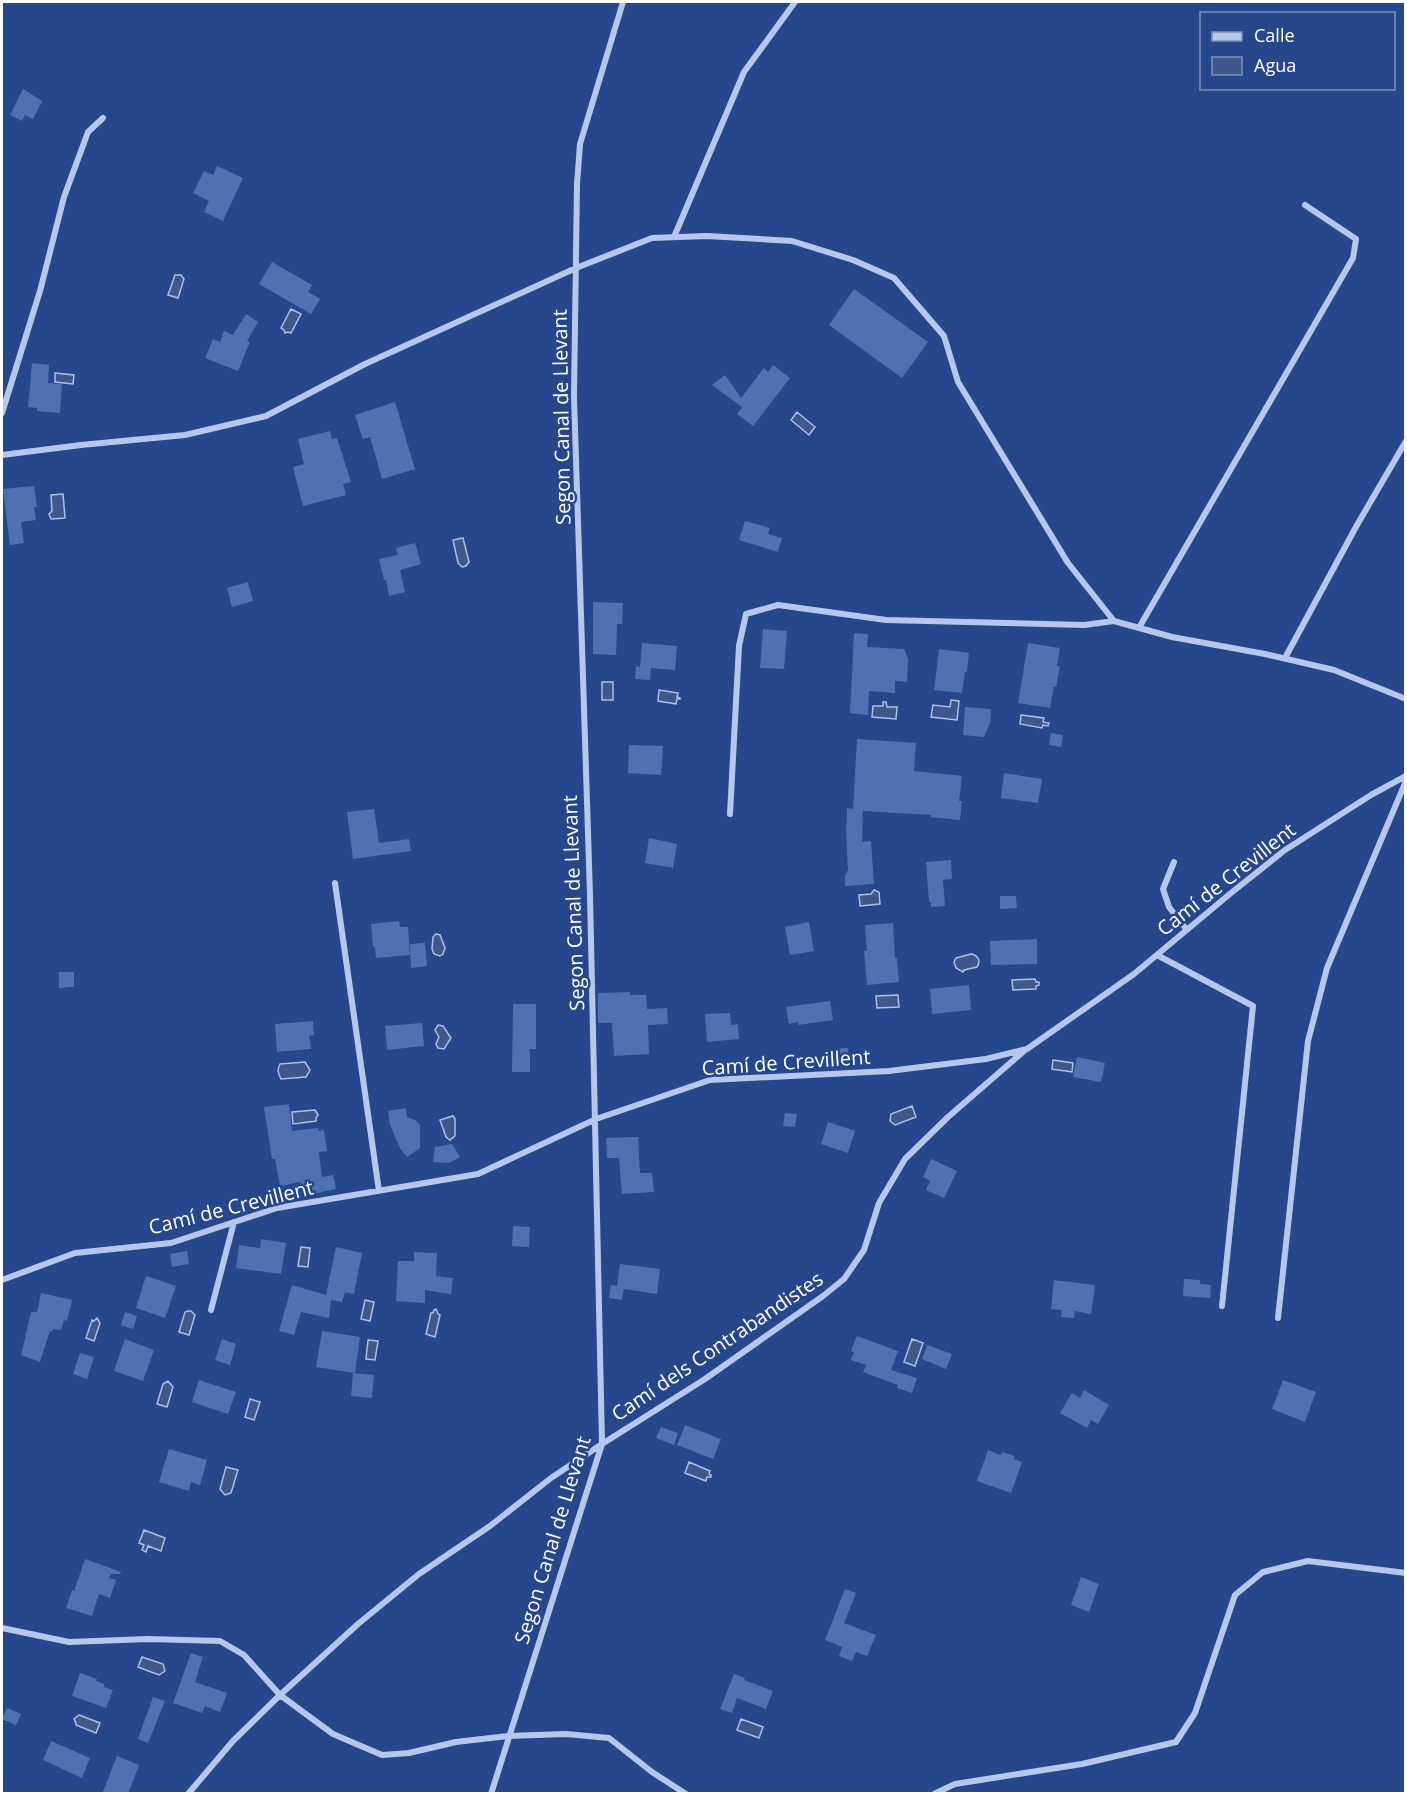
<svg xmlns="http://www.w3.org/2000/svg" width="1407" height="1795" font-family="'Open Sans',sans-serif">
<style>
.water{fill:#405889;stroke:#aac0ea;stroke-width:1.5}
.building{fill:#4f70b2}
.lines{fill:none;stroke-linecap:round;stroke-linejoin:round}
.street{stroke:#b5c7ea;stroke-width:6}
.labels{text-anchor:middle;dominant-baseline:central;stroke-width:5;stroke-linejoin:round;paint-order:stroke}
.street-label{font-size:20px;fill:#fff;stroke:#27478c}
</style>
<rect width="100%" height="100%" fill="#27478c"/>
<path class="water" d="M175 275H181L184 279 178 298 168 295Z
M291 309 301 314 291 333 288 332 285 333 284 330 281 328Z
M55 373 74 375 73 384 55 382Z
M797 412 815 427 809 435 791 420Z
M63 494 65 518 51 519 49 514 52 511 51 495Z
M463 538 469 562 466 566 462 567 458 563 453 540Z
M602 682H613V700H602Z
M659 690 678 693 677 697 680 698V699H677L676 704 658 701Z
M951 700 959 701 957 720 931 717 933 705 950 707Z
M883 702H886L887 707H897L896 719 872 717 873 706H883Z
M1021 715 1044 718 1043 722 1049 723 1048 726 1043 725 1042 728 1020 724Z
M874 890 879 892 880 904 860 906 859 895 871 894Z
M436 934 440 935 445 948 443 954 440 956 434 954 432 949 433 937Z
M971 954C978 955 981 961 977 967L964 970 963 972 956 968 954 962 956 958Z
M1035 979 1036 982H1039V985L1036 986V989L1013 990 1012 980Z
M898 995 899 1007 877 1008 876 996Z
M438 1025 443 1026 451 1038 444 1049 438 1048 436 1044 439 1037 435 1030Z
M1053 1060 1073 1063 1072 1072 1052 1069Z
M305 1062 310 1070 306 1077 281 1079C278 1073 277 1070 280 1064Z
M912 1106 916 1117 895 1125 890 1121 891 1114Z
M315 1110 318 1115 316 1118V1121L293 1124 292 1112Z
M453 1116 455 1119V1136L450 1140 446 1137 440 1120Z
M301 1247 310 1248 308 1267 298 1266Z
M365 1300 374 1302 370 1321 361 1319Z
M436 1309 438 1314 440 1315 435 1337 426 1334 431 1313H433L434 1310Z
M188 1311H191L195 1315 189 1335 179 1332 185 1312Z
M97 1318 100 1323 94 1341 86 1338 92 1320 94 1321Z
M912 1339 923 1343 915 1366 904 1362Z
M368 1340 378 1341 375 1360 366 1359Z
M168 1381 173 1387 167 1407 157 1404 163 1384Z
M250 1399 260 1402 254 1420 245 1417Z
M689 1462 710 1471 709 1474 711 1475V1477H707L706 1481 685 1473Z
M226 1467 238 1470 231 1493 225 1495 220 1489Z
M144 1530 165 1538 161 1551 148 1546 146 1552 142 1550 144 1545 139 1543Z
M142 1657 163 1664 165 1671 159 1675 138 1667Z
M79 1715 100 1723 96 1733 76 1725V1723L74 1719Z
M741 1719 763 1727 759 1738 737 1730Z"/>
<path class="building" d="M23 89 42 101 33 119 25 115 22 121 10 115Z
M217 166 243 178 223 221 204 212 209 201 193 193 204 171 213 175Z
M272 262 312 285 308 292 320 299 311 314 259 284Z
M854 289 928 342 902 378 829 325Z
M246 314 258 322 247 341 250 342 238 371 205 358 213 339 220 342 224 331 233 335Z
M32 363 49 365 48 383 62 384 60 413 37 411V408L28 407Z
M773 365 790 378 753 426 737 414 742 407 712 385 725 375 741 398 764 368 768 372Z
M395 402 415 469 382 479 370 437 363 439 355 415Z
M330 431 332 439 337 438 351 482 343 484 346 495 303 506 293 467 304 464 298 439Z
M34 486 37 507H34L36 520 21 522 24 543 10 545 3 489Z
M745 521 770 528 768 534 782 538 778 552 739 540Z
M415 543 421 564 400 570 405 592 389 596 386 580H384L379 559 398 555 396 548Z
M248 582 253 601 232 607 227 588Z
M593 602 623 603 622 624H617L616 655 593 654Z
M763 629 787 631 784 669 760 668Z
M854 633 868 634 867 647 904 649 908 659 907 682 895 681V693L869 691 868 715 850 713Z
M642 643 677 646 675 670 651 668 650 680 635 679 636 666 640 667Z
M1028 643 1060 648 1057 666H1060L1056 687 1054 686 1050 708 1018 703Z
M939 649 969 653 967 672H965L962 693 934 690Z
M965 707 991 709 990 723 984 737 963 735Z
M1051 733 1063 735 1061 747 1049 745Z
M857 739 916 743 914 771 962 776 959 801H962L960 820 930 817 931 815 863 811 862 842 871 841 874 884 845 886V875L848 870 846 832 847 808 853 809Z
M629 745 663 746 661 775 628 773Z
M1004 773 1042 779 1038 803 1001 798Z
M374 809 379 843 409 839 411 851 353 859 347 812Z
M649 838 677 844 673 868 645 863Z
M951 860 952 879 943 880 945 906 931 907V902H929L926 862Z
M1000 896H1016L1017 908 1000 909Z
M399 921 400 927H408L410 955 376 958 375 947H373L371 924Z
M809 922 814 951 790 955 785 927Z
M893 923 895 958H897L899 982 867 985 864 951H867L865 925Z
M1037 939V964L991 965 990 941Z
M425 943 427 966 411 968 410 944Z
M59 972H74V987L59 988Z
M969 985 971 1010 932 1014 930 989Z
M630 992V995H646L647 1009 667 1008 668 1024 648 1025 649 1054 614 1056 612 1023H598V993Z
M830 1001 833 1020 798 1025V1022L789 1024 786 1007Z
M513 1004H536V1049H530V1072H512Z
M730 1013 731 1025 738 1024 739 1039 707 1042 705 1014Z
M313 1021 314 1035 309 1036 311 1049 277 1052 275 1024Z
M422 1023 424 1046 387 1050 385 1026Z
M848 1048V1062L833 1063 832 1049Z
M1077 1057 1105 1063 1101 1082 1073 1077Z
M289 1104 292 1131 318 1128 319 1131 324 1130 327 1151 319 1152 322 1177 333 1175 336 1189 303 1196 300 1182 280 1186 275 1159H272L264 1107Z
M406 1108 407 1117 415 1120 420 1125V1148L407 1157 401 1150 390 1125 388 1111Z
M785 1113 797 1114 795 1127 783 1126Z
M828 1122 855 1131 848 1153 821 1144Z
M638 1137 640 1173H652L654 1192 622 1194 619 1158H607L606 1138Z
M452 1144 460 1157 449 1163 433 1162 435 1147Z
M931 1159 957 1171 944 1198 926 1190 930 1181 923 1177Z
M513 1226 530 1227 529 1247 512 1246Z
M261 1239 286 1243 281 1274 236 1268 239 1245 260 1248Z
M336 1247 362 1253 354 1294 345 1292 342 1302 331 1300 329 1318 301 1312 294 1335 279 1331 292 1285 326 1295Z
M187 1251 189 1264 172 1267 170 1254Z
M414 1252 437 1253 436 1276 453 1278 451 1294 425 1290V1303L396 1301 398 1261H414Z
M620 1264 660 1269 657 1294 624 1289 622 1300 609 1298 611 1285 617 1286Z
M146 1276 176 1286 165 1318 136 1308Z
M1184 1279 1200 1280V1284L1211 1285 1210 1298 1183 1296Z
M1054 1280 1095 1285 1091 1314 1075 1311 1074 1318 1061 1317 1062 1310 1051 1309Z
M41 1293 72 1300 67 1321 64 1320 61 1330 53 1329 52 1332 50 1331 40 1362 21 1355 31 1312H37Z
M125 1312 137 1316 133 1329 121 1325Z
M322 1331 360 1337 355 1373 316 1367Z
M857 1336 898 1351 891 1370 917 1378 912 1393 897 1388 898 1385 863 1372 866 1365 851 1360 854 1352 851 1351Z
M125 1339 154 1350 143 1381 114 1371Z
M222 1339 236 1344 230 1365 215 1360Z
M927 1345 952 1354 946 1369 922 1359Z
M80 1353 94 1357 87 1379 73 1374Z
M353 1373 374 1375 372 1398 351 1396Z
M199 1380 236 1392 228 1414 192 1402Z
M1283 1380 1316 1392 1305 1422 1272 1409Z
M1084 1390 1109 1405 1098 1424 1091 1420 1087 1428 1060 1413 1072 1393 1080 1398Z
M685 1425 721 1439 713 1459 677 1445Z
M661 1427 678 1433 674 1445 656 1438Z
M169 1449 207 1460 200 1485 191 1482 189 1491 159 1482Z
M988 1450 1001 1455 1002 1452 1015 1456 1014 1459 1022 1462 1011 1493 977 1481Z
M85 1559 121 1572 120 1574H111L109 1578 116 1580 110 1598 99 1594 92 1616 66 1608 72 1590 74 1591Z
M1081 1577 1099 1584 1089 1612 1071 1605Z
M845 1589 856 1593 844 1623 876 1635 867 1656 856 1652 852 1661 839 1656 842 1647 825 1640Z
M191 1653 203 1657 195 1682 227 1693 220 1712 205 1706 202 1713 173 1703Z
M80 1673 97 1679 96 1681 104 1684V1687L113 1690 106 1708 72 1696Z
M734 1674 745 1678 744 1680 773 1691 766 1709 737 1698 732 1713 720 1709Z
M153 1697 165 1701 148 1743 138 1739Z
M7 1708 21 1714 16 1725 2 1719Z
M51 1741 90 1758 82 1778 43 1760Z
M117 1756 139 1765 128 1794H102Z"/>
<g class="lines">
<path class="street" d="M674 237 744 72 795 2
M2 413 40 291 64 197 88 132 103 118
M2 455 81 445 185 435 266 416 365 364 576 268 652 238 707 236 792 241 853 260 894 278 944 336 958 382 1068 563 1114 621 1172 637 1265 654 1334 670 1406 699
M1140 626 1353 258 1356 239 1305 205
M1285 658 1357 525 1406 441
M730 814 739 646 746 614 778 605 886 620 1084 625 1114 621
M1174 862 1163 889 1169 907 1187 930
M335 883 379 1191
M1157 955 1253 1006 1222 1306
M2 1280 75 1253 171 1243 277 1208 478 1174 596 1119 710 1080 889 1071 986 1059 1027 1049 1134 974 1231 893 1285 850 1371 795 1406 776
M211 1310 234 1222
M1278 1318 1308 1041 1327 968 1406 781
M2 1628 69 1642 148 1639 220 1641 244 1655 280 1695 333 1734 382 1755 409 1753 456 1742 508 1736 566 1734 609 1738 652 1772 686 1794
M188 1794 233 1741 280 1695 358 1624 419 1574 490 1526 551 1478 602 1444 705 1379 823 1296 844 1279 864 1250 879 1203 905 1159 948 1117 1024 1051
M491 1794 602 1444 590 895 574 397 577 184 580 144 623 2
M934 1794 955 1784 1082 1764 1176 1742 1195 1713 1235 1595 1263 1572 1308 1561 1406 1573"/>
</g>
<g class="labels">
<g class="street-label">
<text transform="translate(561 417) rotate(-91)">Segon Canal de Llevant</text>
<text transform="translate(1226 879) rotate(-38)">Camí de Crevillent</text>
<text transform="translate(573 903) rotate(-92)">Segon Canal de Llevant</text>
<text transform="translate(786 1062) rotate(-4)">Camí de Crevillent</text>
<text transform="translate(231 1207) rotate(-14)">Camí de Crevillent</text>
<text transform="translate(717 1346) rotate(-34)">Camí dels Contrabandistes</text>
<text transform="translate(552 1540) rotate(-73)">Segon Canal de Llevant</text>
</g>
</g>
<rect width="1407" height="1795" fill="none" stroke="#ffffff" stroke-width="6"/>
<rect x="1200" y="12" width="195" height="78" fill="#27478c" stroke="#7d91ba" stroke-width="1.5"/>
<rect x="1212" y="32" width="30" height="9" fill="#b5c7ea" stroke="#7d91ba" stroke-width="1.5"/>
<text x="1254" y="42" font-size="18" fill="#ffffff">Calle</text>
<rect x="1212" y="57" width="30" height="18" fill="#405889" stroke="#7d91ba" stroke-width="1.5"/>
<text x="1254" y="72" font-size="18" fill="#ffffff">Agua</text>
</svg>
